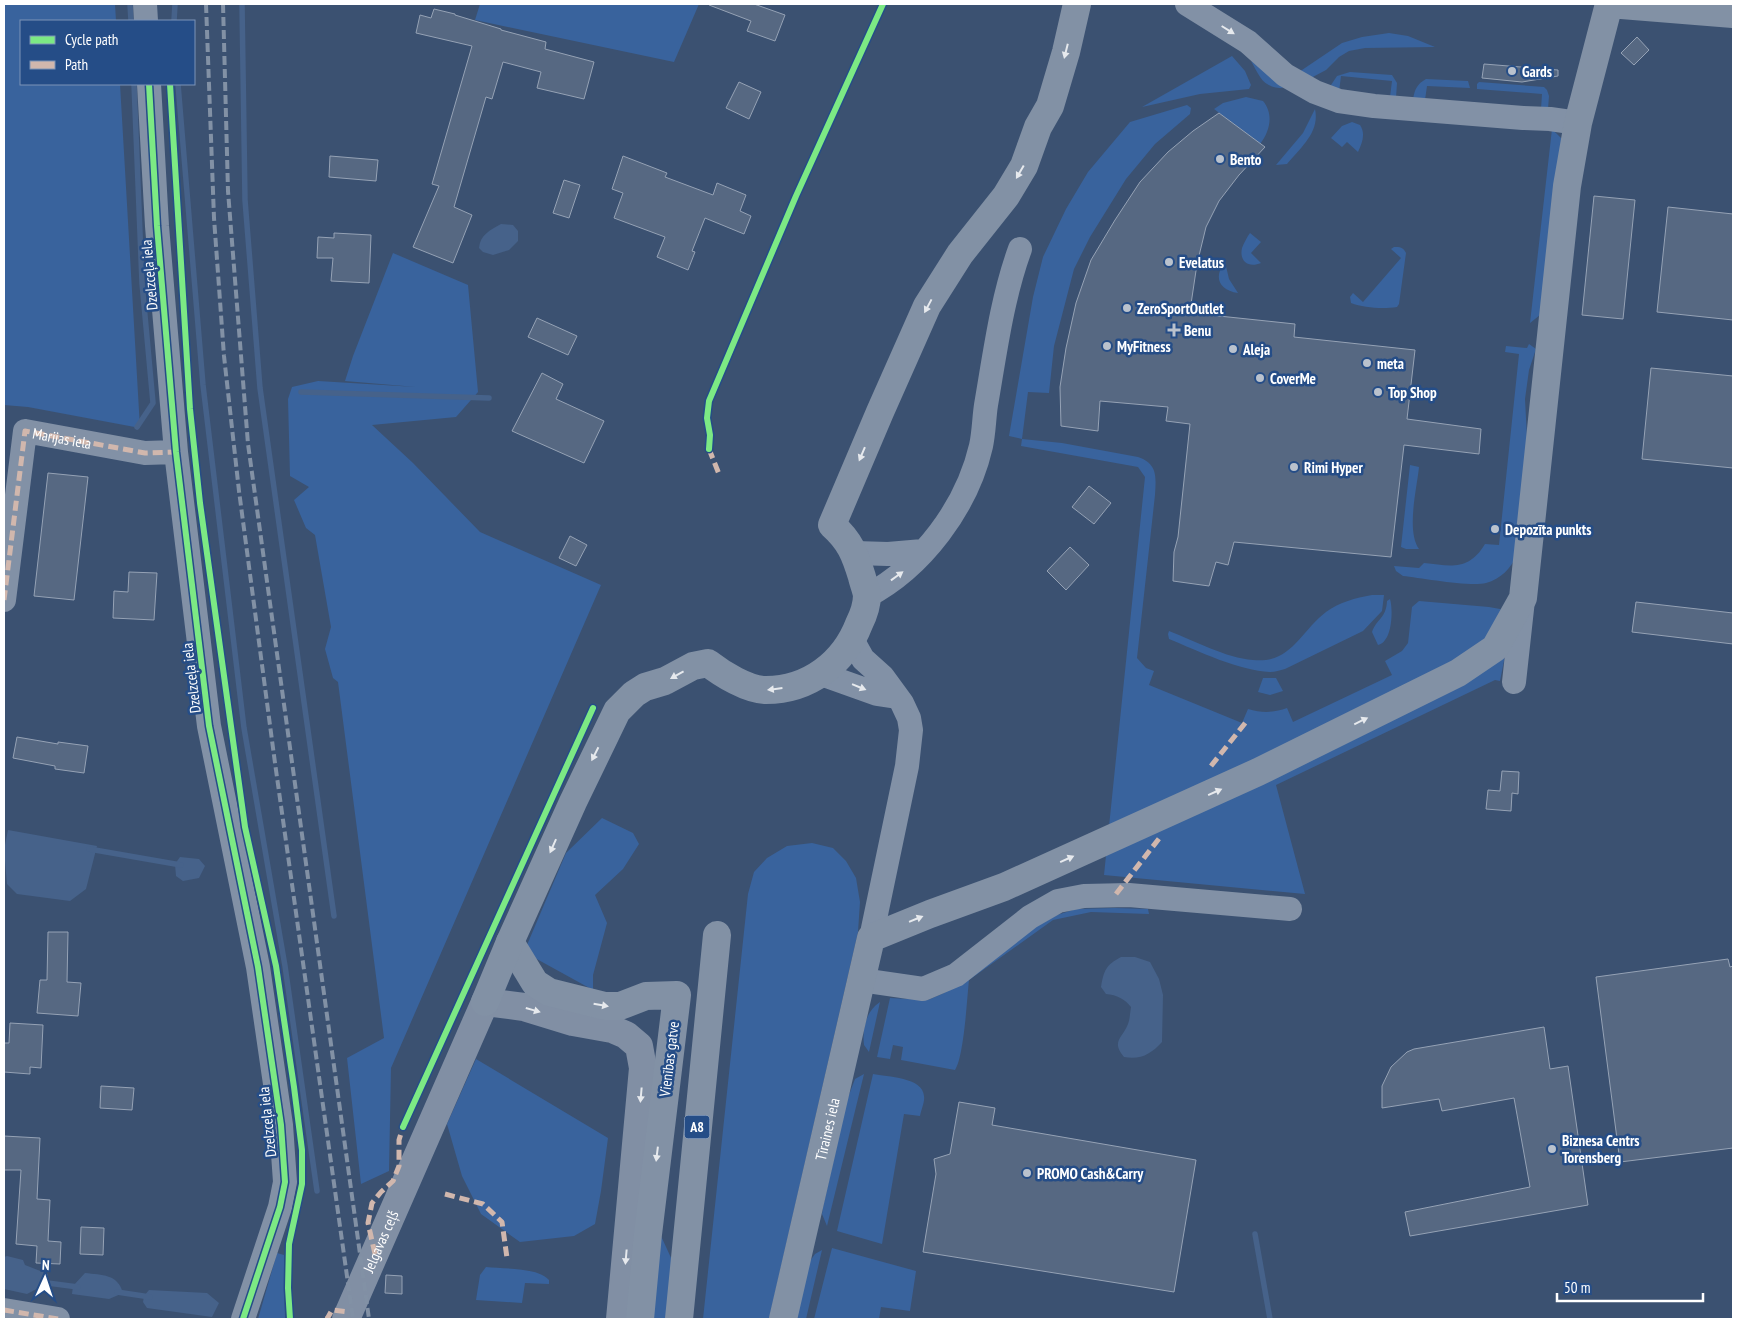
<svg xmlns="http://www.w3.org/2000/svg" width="1737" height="1323" font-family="'PT Sans Narrow',sans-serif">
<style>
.green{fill:#39639d}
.water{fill:#46628a}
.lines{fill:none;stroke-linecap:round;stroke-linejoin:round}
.stream{stroke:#46628a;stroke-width:5.5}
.building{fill:#566882;stroke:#95a2b5}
.minor{stroke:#8291a6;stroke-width:24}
.major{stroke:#818fa4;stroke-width:28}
.highway{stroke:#8291a5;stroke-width:28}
.rail{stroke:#8291a5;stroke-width:4;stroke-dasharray:9 4;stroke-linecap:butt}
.quiet{stroke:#d1b7ad;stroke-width:5;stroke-dasharray:10 5;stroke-linecap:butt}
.cycleway-casing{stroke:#254d87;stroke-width:9}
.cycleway{stroke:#7ce984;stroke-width:6}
.oneway{fill:#e6e9ed}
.poi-dot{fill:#bac2cd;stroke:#254d87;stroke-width:2}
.labels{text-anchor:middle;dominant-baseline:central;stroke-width:5;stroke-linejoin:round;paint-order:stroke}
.shield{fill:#254d87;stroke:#becadb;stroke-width:1}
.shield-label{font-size:14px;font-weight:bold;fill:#fff}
.poi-label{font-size:15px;font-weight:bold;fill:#fff;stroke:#254d87;text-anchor:start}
.street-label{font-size:15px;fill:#fff;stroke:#254d87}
</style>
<rect width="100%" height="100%" fill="#3b5171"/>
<path class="green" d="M4 4H115L116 21H21V84H120L140 428 28 407 4 405Z
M480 4H699L674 62 475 20Z
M1389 33 1408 36 1435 47 1365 48 1349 51 1339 57 1326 70 1309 79 1299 72 1342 43 1362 37Z
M1232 56 1245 71 1251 85 1249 89 1200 94 1142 107Z
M1251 61 1272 76 1283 88C1263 88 1260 77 1251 61Z
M1350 72 1392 75 1397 83 1396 98 1390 97 1392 81 1341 76 1339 92 1329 88 1337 76Z
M1426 79 1468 81 1470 88 1427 86 1425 100 1413 99C1415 89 1417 84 1426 79Z
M1479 82 1544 87 1547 90 1549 96 1548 109H1541L1542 94 1477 89V84Z
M1246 97 1263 101C1274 114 1270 131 1260 144L1214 109 1223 103Z
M1187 105 1191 108 1190 114 1155 144 1126 179 1090 237 1074 269 1054 346 1049 393 1028 392 1022 439 1062 443 1138 457C1158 464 1156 477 1155 495L1137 658 1146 668 1154 671 1149 685 1242 723 1248 709C1262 713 1273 713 1287 708L1293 722 1392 675 1385 661 1402 651 1408 643 1412 607 1419 601 1489 607 1500 609 1506 614 1510 630 1500 681 1495 680 1276 785 1305 894 1104 875 1145 477 1138 467 1021 446 1022 439 1009 436 1033 297 1043 257 1066 209 1088 172 1130 122Z
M1315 109C1320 132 1301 147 1287 164L1276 165 1303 133Z
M1352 122 1360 125C1366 134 1362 143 1358 152L1347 142 1342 147 1331 138 1342 126Z
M1552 129 1561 138 1562 144 1540 315 1530 323Z
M1250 233 1261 242 1251 253 1261 263C1249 268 1239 262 1242 248 1244 243 1247 237 1250 233Z
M1394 247C1400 247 1403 247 1406 253L1399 304 1397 307C1383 309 1364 308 1351 303L1350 297 1353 293 1363 302 1401 258 1391 249Z
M393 253 468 285 478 392 456 417 372 425 413 463 480 532 601 585 391 1068 389 1171 361 1184 347 1058 384 1038 338 682 333 678 325 649 331 627 315 535 306 528 294 500 309 487 290 476 288 399 292 387 318 381 416 387 345 381 353 356Z
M1225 262 1229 279 1238 293C1219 290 1213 277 1225 262Z
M1529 344 1536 349 1529 370 1525 399 1528 457 1517 555C1511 568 1501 579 1486 583 1470 587 1421 578 1403 576L1396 571 1394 566 1419 568 1424 563C1451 566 1469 571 1485 544L1499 545 1519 354 1505 352 1506 346 1527 348Z
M1410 465 1419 467C1417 488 1406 531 1419 549H1406L1401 547Z
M1372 595H1384L1382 611 1363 631 1285 669C1280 670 1275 672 1270 672 1240 671 1198 651 1169 639L1168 634 1169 631C1195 641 1226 658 1253 660 1291 664 1300 632 1326 612 1340 602 1355 598 1372 595Z
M1390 599C1393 609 1392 632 1385 640 1383 643 1381 644 1378 645L1372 632C1377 618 1386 619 1387 601Z
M1263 678H1276L1283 691 1270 695 1258 692Z
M602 818 633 833 639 844 623 869 595 895 607 923 593 975V990L524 952 566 853Z
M812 843 833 848 846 861 856 878 860 902 858 932 769 1319H703L748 894 754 872 767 858 787 846Z
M1115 908 1148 909 1149 914 1091 912 1053 920 969 980C967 998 964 1057 955 1070L901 1060 903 1047 893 1045 890 1059 877 1057 890 998 928 1000 944 993 1037 926 1057 915 1076 909Z
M880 1002 869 1052 864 1045C862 1029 866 1011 880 1002Z
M476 1059 608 1138 601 1191 595 1224 574 1236 520 1242 481 1214 462 1176 447 1124Z
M864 1074 827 1226 822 1214 823 1207 847 1100 855 1079Z
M873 1074C887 1077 923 1077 924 1096 925 1102 921 1110 920 1116L904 1114 882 1244 837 1231Z
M661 1236 672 1260 667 1319H653Z
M832 1248 916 1271 910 1311 881 1307 879 1319H814Z
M822 1250 806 1319H796L810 1261 815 1254Z
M277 1253 284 1255 285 1319H258Z
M486 1267C504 1269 537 1267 549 1280V1284L525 1283 522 1303 476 1300 480 1275Z"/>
<path class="water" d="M501 224 513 225 518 231V241L509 250 493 255 483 252 479 248C480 235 490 230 501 224Z
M8 830 97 846 86 889 70 901 17 894 7 884 4 850Z
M180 857 199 859 205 866 199 878 183 881 176 876 175 864Z
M1121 957H1135L1150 962 1159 979 1163 995 1162 1042C1151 1054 1141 1060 1124 1057 1111 1041 1122 1039 1128 1024 1130 1019 1130 1013 1131 1007 1125 999 1117 995 1106 994L1101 987C1104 970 1106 965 1121 957Z
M7 1256 23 1260 25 1265 48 1274V1283L27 1294 4 1289V1257Z
M85 1273C102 1275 118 1274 123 1293L109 1299 72 1294 73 1286Z
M149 1290 207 1293 219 1303 212 1317 147 1308 143 1302 144 1296Z"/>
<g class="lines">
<path class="stream" d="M130 4 131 21
M242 4 245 200 260 388 334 916
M174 21 175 4
M134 84 142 283 153 403 137 427
M178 84 203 385 244 728 285 966 317 1191
M301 392 489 398
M89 849 181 865
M1255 1234 1270 1319
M40 1282 78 1287
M117 1292 150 1297"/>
</g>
<path class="building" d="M709 4H754L785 15 775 41 747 31 751 21 709 5Z
M434 9 455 14V15L501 29V30L546 42 545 49 594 62 584 99 537 88 541 72 503 62 492 99 486 97 454 207 472 215 453 263 413 247 439 186 432 184 472 46 416 33 420 15 431 18Z
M1637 37 1649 50 1634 65 1621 53Z
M1484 64 1558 70V76L1522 82 1482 78Z
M739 82 761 92 749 119 726 108Z
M1219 113 1265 147 1239 175 1219 201 1206 227 1197 264 1191 304 1200 314 1295 324 1294 337 1415 350 1407 419 1481 429 1479 454 1404 445 1391 557 1234 542 1228 565 1216 562 1209 586 1173 581 1174 552 1178 537 1190 424 1166 421 1168 407 1100 401 1098 431 1061 426 1060 387 1066 348 1076 303 1091 260 1115 220 1140 182 1168 152 1193 131Z
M330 156 378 160 376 181 329 177Z
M623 156 667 173 665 177 713 195 717 183 746 195 740 211 751 216 744 234 705 218 692 251 695 252 688 270 657 257 665 237 614 218 623 193 612 189Z
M564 180 580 185 569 218 553 213Z
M1594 196 1635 200 1623 319 1582 315Z
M1668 207 1733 214V320L1657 312Z
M334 233 371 235 369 283 331 281 333 258H317L318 237 334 238Z
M537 318 577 336 568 355 528 337Z
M1651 368 1733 376V468L1642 459Z
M542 373 563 384 556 399 604 421 584 463 512 431Z
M48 473 88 477 74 600 34 596Z
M1089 486 1111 503 1094 524 1072 507Z
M570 536 587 545 576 566 559 558Z
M1070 547 1089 565 1066 590 1047 571Z
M129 572 157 573 154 620 113 618 114 591 128 592Z
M1636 602 1733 613V644L1632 632Z
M17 737 58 744V742L88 746 84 773 55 769V766L13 758Z
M1502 771 1519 772 1518 794 1512 793 1511 811 1486 809 1488 790 1500 791Z
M48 932H68L67 982 81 983 78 1016 37 1013 40 980H47Z
M1728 959 1730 967 1733 966V1148L1620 1162 1596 977Z
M10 1023 43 1025 41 1068 30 1067V1074L4 1072V1043H9Z
M1544 1027 1550 1069 1568 1066 1588 1205 1410 1236 1405 1212 1530 1187 1514 1098 1442 1111 1439 1099 1382 1108V1086L1391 1067 1407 1052 1414 1049Z
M101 1086 134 1088 132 1110 100 1108Z
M959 1102 995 1108 992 1125 1196 1160 1174 1292 923 1252 936 1174 934 1159 950 1154Z
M4 1136 40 1138 37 1199 50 1200 48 1241 61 1242 60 1264 36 1263 37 1246 16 1244 21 1170H4Z
M81 1227 104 1228 103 1255 80 1254Z
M386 1275 402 1276V1294L385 1293Z"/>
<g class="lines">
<path class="minor" d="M145 4 146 21
M1187 4 1248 42 1285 75 1315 92 1339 101 1374 106 1523 118 1550 119 1578 123
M149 84 157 226 176 452 209 726 258 967 281 1125 285 1182 280 1207 243 1319
M855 553 888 554 923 551
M867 596C922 567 967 507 981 446 984 432 984 418 986 405 995 353 1002 298 1020 249
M4 600 25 431 145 453 176 452
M853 641 863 659 883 677 902 703 909 718 911 730 907 766 871 938
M821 674 877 694 897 697
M1514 682 1523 600
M861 980 923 989 956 975 1030 917 1058 901 1084 896 1129 895 1290 909
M4 1310 58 1319"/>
<path class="major" id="s1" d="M346 1319 485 1002 524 1007 573 1022 612 1029 626 1035 639 1046 643 1068 620 1319"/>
<g class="highway">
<path d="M510 942 535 983 549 992 605 1006H620L646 996 677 995 648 1234 640 1319"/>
<path d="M485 1002 510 942 573 802 617 711 634 694 645 687 665 681 693 666 708 663C722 674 748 690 766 690 809 690 844 663 859 624 863 616 867 604 867 595 866 589 863 582 862 577 855 554 850 541 832 525L880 412 927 306 960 254 1006 196 1024 166 1038 127 1050 106 1066 52 1077 4"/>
<path d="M679 1319 717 935"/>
<path id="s2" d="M783 1319 871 938 930 914 1004 887 1258 772 1458 673 1495 648 1523 598 1567 186 1578 123 1609 4 1733 14"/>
</g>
<path class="rail" d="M206 4 214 218 224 356 239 491 275 763 353 1319
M223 4 228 191 248 444 369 1319"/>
<g class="quiet">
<path d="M709 449 719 474"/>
<path id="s3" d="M4 600 25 431 145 453 176 452"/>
<path d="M1211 766 1246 722"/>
<path d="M1116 894 1161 836"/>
<path d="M445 1194 483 1204 502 1222 507 1258"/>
<path d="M375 1254 368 1223 372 1203 381 1192 393 1181 399 1166V1140L403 1127"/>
<path d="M4 1310 58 1319"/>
<path d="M325 1319H327L332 1310 349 1312"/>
</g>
<defs>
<path id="cycleway" d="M149 84 157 226 176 452 209 726 258 967 281 1125 285 1182 280 1207 243 1319
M170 84 190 409 200 503 245 827 276 966 294 1087 302 1150V1184L289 1244 288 1288 290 1319
M709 449 710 435 707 418 709 401 796 196 883 4
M403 1127 593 708"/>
</defs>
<use href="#cycleway" class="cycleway-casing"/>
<use href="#cycleway" class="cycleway"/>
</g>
<defs><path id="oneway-solid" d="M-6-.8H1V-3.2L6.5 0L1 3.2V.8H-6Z" transform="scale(1.25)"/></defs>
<g class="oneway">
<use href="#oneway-solid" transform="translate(1228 30) rotate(32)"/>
<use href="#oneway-solid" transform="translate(1066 51) rotate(104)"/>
<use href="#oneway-solid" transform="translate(1020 172) rotate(120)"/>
<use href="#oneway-solid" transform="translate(928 306) rotate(118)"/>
<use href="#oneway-solid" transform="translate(862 454) rotate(113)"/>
<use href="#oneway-solid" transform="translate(897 576) rotate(-36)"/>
<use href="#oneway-solid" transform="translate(677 675) rotate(151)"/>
<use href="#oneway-solid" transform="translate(859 687) rotate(22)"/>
<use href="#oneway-solid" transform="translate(775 689) rotate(173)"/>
<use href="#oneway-solid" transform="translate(1361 721) rotate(-26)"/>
<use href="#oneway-solid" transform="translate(595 754) rotate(117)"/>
<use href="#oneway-solid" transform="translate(1215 792) rotate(-24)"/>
<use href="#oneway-solid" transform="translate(553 846) rotate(114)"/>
<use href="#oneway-solid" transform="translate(1067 859) rotate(-24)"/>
<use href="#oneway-solid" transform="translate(916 919) rotate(-22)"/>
<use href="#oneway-solid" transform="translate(601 1005) rotate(10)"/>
<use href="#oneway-solid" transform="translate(533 1010) rotate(16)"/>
<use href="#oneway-solid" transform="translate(641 1095) rotate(95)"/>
<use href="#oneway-solid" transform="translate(657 1154) rotate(97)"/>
<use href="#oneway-solid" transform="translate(626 1257) rotate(95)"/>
</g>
<g class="poi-dot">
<circle cx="1512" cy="71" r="5"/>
<circle cx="1220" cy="159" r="5"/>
<circle cx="1169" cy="262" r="5"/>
<circle cx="1127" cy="308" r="5"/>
<path d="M1171.5 322.5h5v5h5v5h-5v5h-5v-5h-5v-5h5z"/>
<circle cx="1107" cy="346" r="5"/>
<circle cx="1233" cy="349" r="5"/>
<circle cx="1367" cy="363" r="5"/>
<circle cx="1260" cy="378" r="5"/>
<circle cx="1378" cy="392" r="5"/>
<circle cx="1294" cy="467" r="5"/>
<circle cx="1495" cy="529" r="5"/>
<circle cx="1552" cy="1149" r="5"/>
<circle cx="1027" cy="1173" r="5"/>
</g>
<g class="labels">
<rect class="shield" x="684.5" y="1115.5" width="25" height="23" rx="4"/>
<g class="shield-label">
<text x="697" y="1127">A8</text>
</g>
<g class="poi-label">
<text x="1522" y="71">Gards</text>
<text x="1230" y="159">Bento</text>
<text x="1179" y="262">Evelatus</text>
<text x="1137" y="308">ZeroSportOutlet</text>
<text x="1184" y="330">Benu</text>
<text x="1117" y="346">MyFitness</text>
<text x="1243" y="349">Aleja</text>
<text x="1377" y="363">meta</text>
<text x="1270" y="378">CoverMe</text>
<text x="1388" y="392">Top Shop</text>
<text x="1304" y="467">Rimi Hyper</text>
<text x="1505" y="529">Depozīta punkts</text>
<text x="1562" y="1140">Biznesa Centrs<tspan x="1562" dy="17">Torensberg</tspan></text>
<text x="1037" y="1173">PROMO Cash&amp;Carry</text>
</g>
<g class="street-label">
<text transform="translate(149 275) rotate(-95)">Dzelzceļa iela</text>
<text stroke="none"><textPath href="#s3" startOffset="208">Marijas iela</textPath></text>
<text transform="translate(191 678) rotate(-97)">Dzelzceļa iela</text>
<text transform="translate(669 1059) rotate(-83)">Vienības gatve</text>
<text transform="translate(267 1122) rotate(-96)">Dzelzceļa iela</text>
<text stroke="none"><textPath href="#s2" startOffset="195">Tīraines iela</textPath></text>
<text stroke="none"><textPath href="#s1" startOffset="85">Jelgavas ceļš</textPath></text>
</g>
</g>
<rect width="1737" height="1323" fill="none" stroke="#ffffff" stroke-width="10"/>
<rect x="20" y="20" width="175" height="65" fill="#254d87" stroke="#7c94b7"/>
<rect x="30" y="36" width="25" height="8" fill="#7ce984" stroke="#7c94b7"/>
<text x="65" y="45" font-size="15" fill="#ffffff">Cycle path</text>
<rect x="30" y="61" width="25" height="8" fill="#d1b7ad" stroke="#7c94b7"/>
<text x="65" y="70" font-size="15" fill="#ffffff">Path</text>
<g transform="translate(45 1278) rotate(3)" stroke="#254d87" stroke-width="4" paint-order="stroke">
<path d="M0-4L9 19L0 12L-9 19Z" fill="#ffffff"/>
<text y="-8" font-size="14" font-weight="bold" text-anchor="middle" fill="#ffffff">N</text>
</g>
<path d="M1557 1293v8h146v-8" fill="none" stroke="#ffffff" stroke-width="2.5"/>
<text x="1564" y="1293" font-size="15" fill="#ffffff" stroke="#254d87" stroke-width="4" paint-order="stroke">50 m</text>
</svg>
